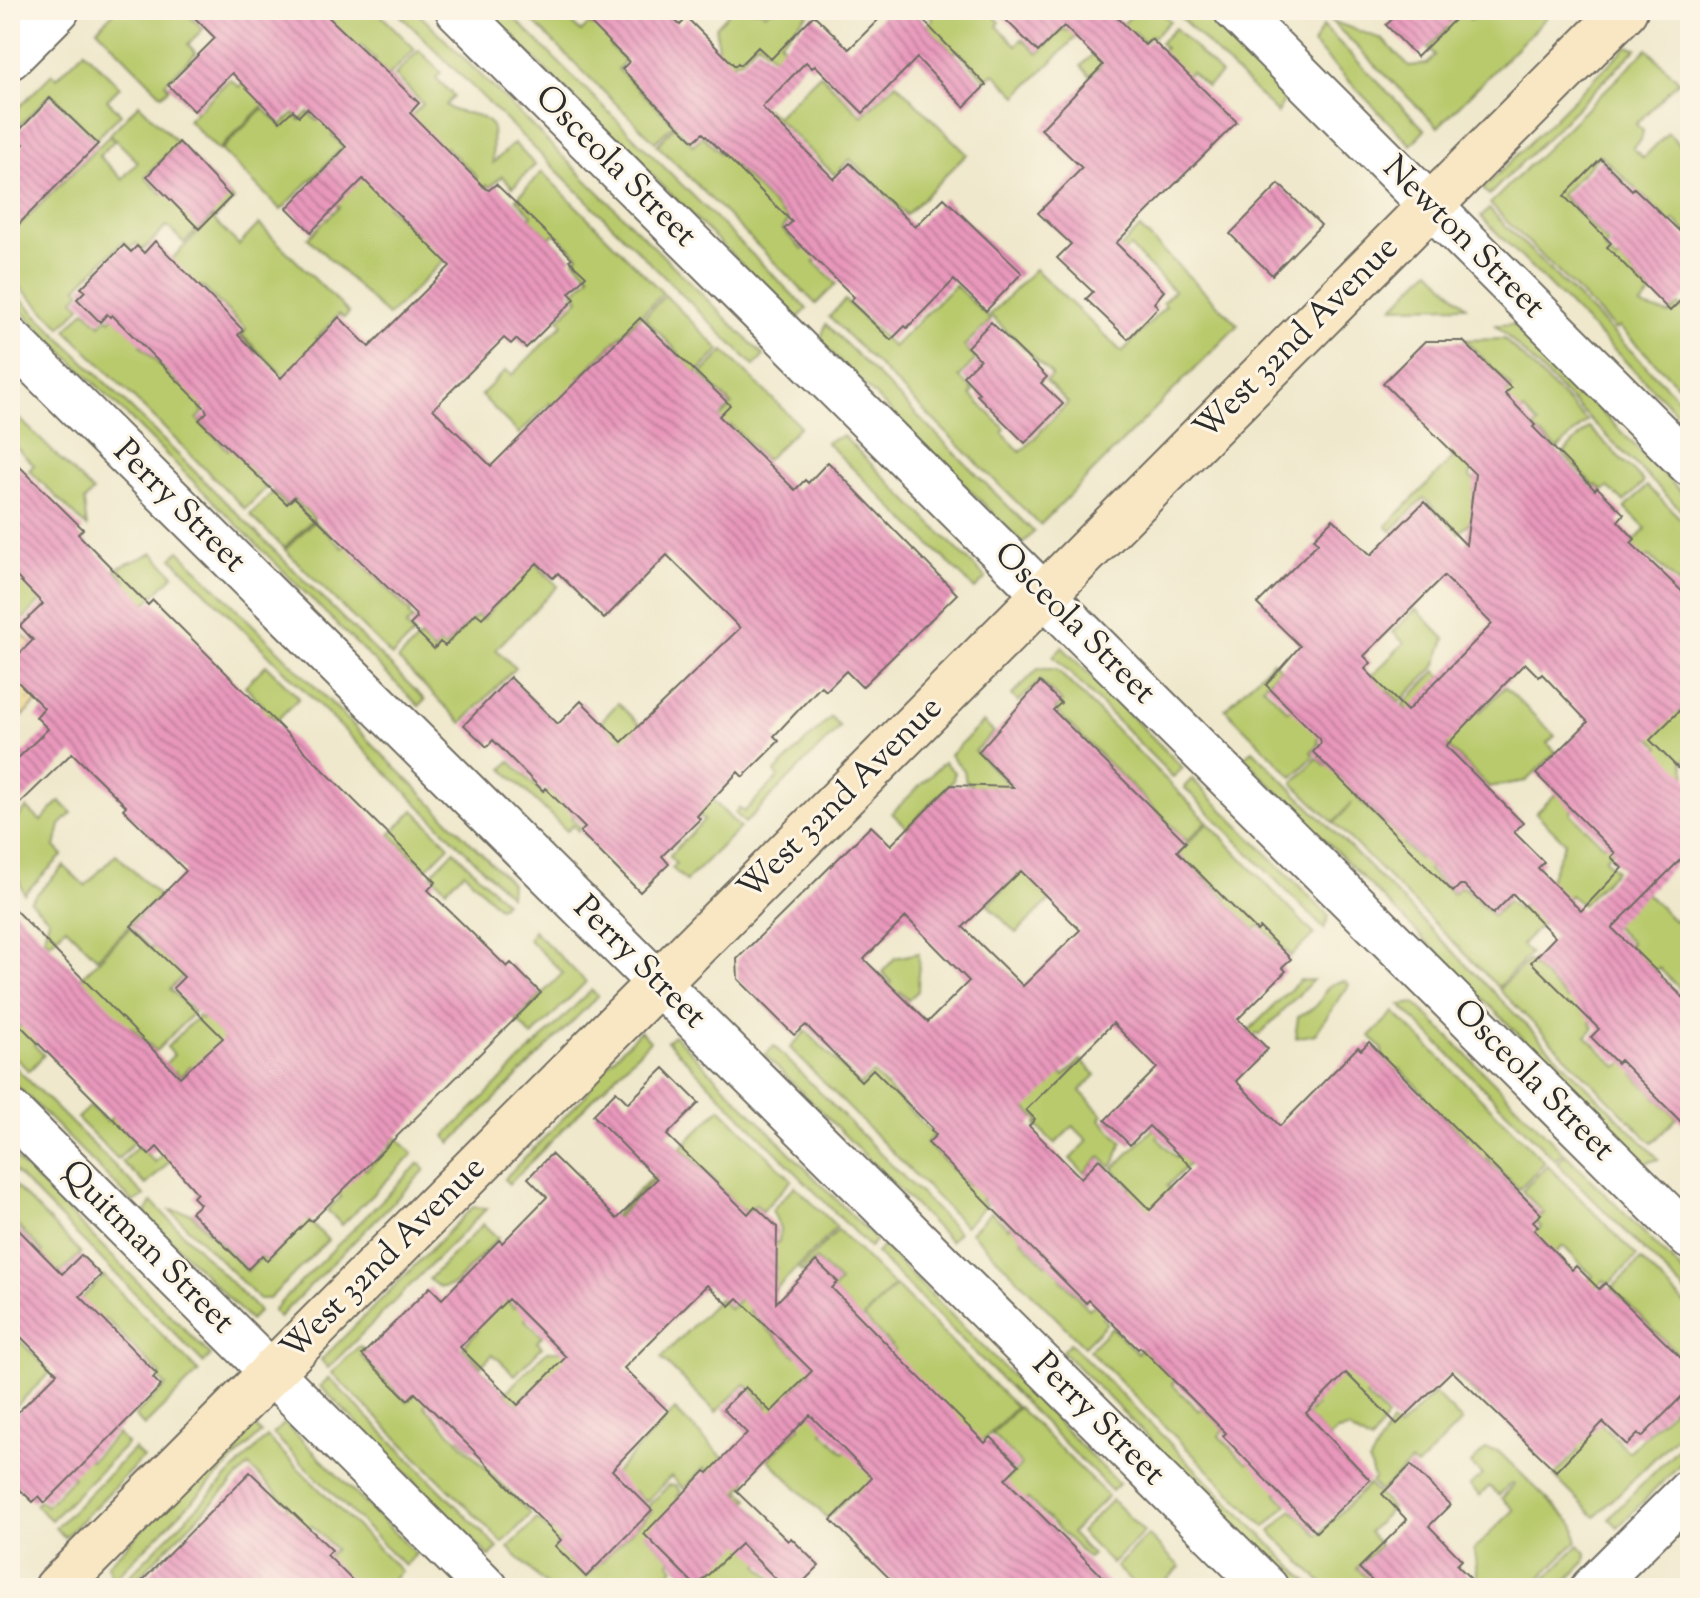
<svg xmlns="http://www.w3.org/2000/svg" width="1700" height="1598" font-family="'Sorts Mill Goudy',serif">
<style>
.grass{fill:#b9ca6d;stroke:#727a4c;stroke-width:2}
.sand{fill:url(#sand-dots);stroke:#8c8264;stroke-width:2}
.building{fill:url(#building-back-hatch);fill-rule:evenodd}
.lines{fill:none;stroke-linecap:round;stroke-linejoin:round}
.street-casing{stroke:#706d63;stroke-width:46}
.secondary-casing{stroke:#706d63;stroke-width:48}
.street{stroke:#fff;stroke-width:42}
.secondary{stroke:#f9e7c3;stroke-width:44}
.labels{text-anchor:middle;dominant-baseline:central;stroke-width:6;stroke-linejoin:round;paint-order:stroke}
.street-label{font-size:34px;fill:#2b2b2b;stroke:#fcf5e5}
</style>
<defs>
<pattern id="sand-dots" width="8" height="8" patternUnits="userSpaceOnUse" patternTransform="scale(2)"><rect width="8" height="8" fill="#eeda9e"/><path d="M2 2h.1M6 6h.1" fill="none" stroke="#cb8" stroke-width="1.8" stroke-linecap="round"/></pattern>
<pattern id="building-back-hatch" width="6" height="6" patternUnits="userSpaceOnUse" patternTransform="scale(2)"><rect width="6" height="6" fill="#e998bc"/><path d="M-1 5l2 2M0 0l6 6M5-1l2 2" fill="none" stroke="#bd7c99"/></pattern>
</defs>
<rect width="100%" height="100%" fill="#fcf5e5"/>
<filter id="ink" filterUnits="userSpaceOnUse"><feTurbulence type="fractalNoise" baseFrequency=".0125" numOctaves="2"/><feDisplacementMap in="SourceGraphic" scale="16" xChannelSelector="R" yChannelSelector="G"/><feConvolveMatrix kernelMatrix="1 2 1 2 8 2 1 2 1" color-interpolation-filters="sRGB"/></filter>
<filter id="wash" filterUnits="userSpaceOnUse"><feTurbulence type="fractalNoise" baseFrequency=".006" numOctaves="4" result="noise"/><feDisplacementMap in="SourceGraphic" scale="32" xChannelSelector="R" yChannelSelector="G"/><feGaussianBlur stdDeviation="1.8" result="paint"/><feColorMatrix in="noise" values="0 0 0 0 0 0 0 0 0 0 0 0 0 0 0 0 0 1.4 0 .05"/><feComposite in="paint" operator="in"/></filter>
<g filter="url(#wash)">
<rect width="100%" height="100%" fill="#efe8cc"/>
<path class="grass" d="M116 10H183L203 29 188 44 196 53 165 83 169 88 162 95 97 29Z
M336 10H376L415 49 367 97 363 72 376 60 361 45 353 52 275 73Z
M395 10H415L764 356 754 366Z
M485 10H506L807 309 797 319Z
M536 10H559L581 32 589 24 593 27 598 22 617 40 611 47 625 61 618 69 674 124 655 142 529 18Z
M732 10H761L765 14 769 10H812L780 42 802 64 792 75 758 42 740 61 737 60 677 121 718 52 716 27Z
M924 10H988L1000 22 997 26 1016 45 1022 39 1038 54 1063 29 1067 31 1087 11 1095 18 1017 96 994 73 986 80 957 50 951 56 924 29 933 19Z
M1137 10H1159L1170 21 1154 37 1151 35 1144 42 1134 32 1090 76 1081 66Z
M1173 10H1204L1288 92 1277 113Z
M1461 10 1471 20 1481 10H1541L1548 16 1438 127 1331 21 1382 39 1409 66 1427 64 1435 56 1428 48 1448 27 1435 14Z
M1323 26 1425 130 1411 145 1313 44Z
M1175 28 1221 74 1207 87 1191 72 1089 176 1159 55 1165 48 1160 43Z
M1627 46 1637 48 1489 195 1483 189Z
M1647 49 1679 81 1636 124 1643 131 1641 140 1633 148 1643 158 1668 133 1690 155V236L1674 220 1629 265 1623 259 1665 217 1600 155 1561 195 1608 243 1604 248 1616 261 1619 258 1651 294 1640 306 1669 314 1679 305 1690 316V397L1619 327 1616 330 1490 204Z
M419 50 441 73 436 78 454 96 446 105C460 119 473 106 492 126L493 163 514 143 535 165 513 187 502 176 490 187 487 185 437 236 427 226 477 177 446 147 397 196 409 118 423 104 395 75Z
M84 51 120 87 107 100 121 114 96 139 51 94 14 131 10 127V116L52 74 57 78Z
M256 70 283 86 218 150 188 120 230 79 239 87Z
M820 74 862 116 896 83 967 154 906 215 850 159 835 175 778 120 734 165 789 221 782 229 803 250 810 244 820 255 814 262 836 284 816 304 657 145 675 126 693 145 703 136 720 153 766 108 776 117Z
M139 104 178 143 145 177 162 194 173 184 205 171 234 200 215 219 211 216 184 243 167 226 143 250 136 243 131 248 123 241 77 287 81 292 74 299 81 307 61 327 10 277V228L14 231 109 136 114 141 99 156 122 179 138 162 110 134Z
M331 107 345 121 332 135 343 147 281 210 221 150 263 108 281 125 294 113 300 120 308 112 317 121Z
M345 149 395 197 387 206 417 235 426 228 451 253 388 316 308 238 339 207 313 181Z
M542 172 663 293 579 378 583 382 554 406 550 403 519 434 481 395 506 370 512 375 563 324 559 319 579 299 573 293 590 276 574 260 578 255 555 233 546 241 526 221 532 215 516 199Z
M1489 209 1690 410V426L1481 217Z
M212 218 239 245 259 224 349 313 344 318 339 314 316 339 345 369 370 344 396 370 315 406 242 335 246 329 202 286 197 291 168 263Z
M1140 228 1238 325 1040 525 829 317 845 300 893 347 955 285 991 320 964 346 976 359 959 377 974 391 971 395 1005 429 1002 433 1021 452 1068 403 1046 381 1052 375 990 315 1035 269 1122 352 1166 306 1163 302 1174 291 1130 247 1123 252 1119 249Z
M167 263 195 292 141 346 179 385 184 382 188 386 239 335 257 353 201 409 204 412 197 419 228 450 235 442 261 468 254 476 266 488 245 509 66 330 85 310 100 325 107 317 110 320Z
M1430 269 1466 306 1393 307Z
M10 288 425 700 419 706 10 299Z
M665 295 720 350 634 436 617 415 679 353 644 317Z
M826 324 1034 532 1023 543 820 341Z
M1514 324 1690 501V519L1496 325Z
M1504 339 1587 421 1558 449 1534 429 1538 424 1524 410 1473 462 1470 477 1493 499 1459 533 1424 498 1391 531 1386 526 1453 458 1448 452 1512 388 1465 340Z
M724 351 800 426 766 460 731 425 687 469 686 451 732 405 701 374Z
M10 409 93 492 84 501 87 527 29 470 34 465 10 441Z
M1589 427 1644 482 1624 502 1608 487 1603 491 1597 485 1595 487 1563 454Z
M843 436 986 578 975 589 826 442Z
M1647 486 1690 528V595L1650 556 1612 575 1566 610 1646 529 1625 508Z
M273 492 287 506 294 499 314 518 284 548 250 515Z
M386 504 399 517 358 559 410 612 409 615 413 619 406 626 414 634 392 656 285 550 314 521 343 548Z
M517 546 558 586 496 649 515 668 462 723 398 660 420 637 433 651 440 644 444 648 477 615 482 620 504 596 465 559Z
M179 551 511 883 510 896 172 558Z
M153 553 174 575 110 639 89 617 126 581 115 569Z
M10 567 51 591 16 626 10 620Z
M1416 609 1445 639 1435 667 1400 702 1387 690 1379 698 1364 684 1404 643 1393 632Z
M1062 647 1183 768 1173 777 1053 656Z
M1273 661 1280 668 1263 686 1288 711 1298 701 1366 690 1317 740 1319 743 1311 752 1314 756 1293 777 1225 709Z
M266 665 299 698 277 720 269 714 213 772 241 728 263 705 245 686Z
M1038 669H1056L1207 821 1187 841 1055 710 1062 702 1040 681 1018 702 1012 695Z
M1436 671 1479 713 1505 687 1555 736 1547 743 1556 752 1526 781 1489 787 1429 728 1401 716 1407 709 1403 705Z
M1659 693 1679 713 1690 702V755L1683 761 1686 776 1663 800 1635 772 1660 747 1633 719Z
M618 703 665 750 660 775 623 738 610 739 602 731 603 719Z
M831 717 840 727 745 823 735 813 739 808 744 812 779 777 775 772Z
M983 722 994 732 975 751 1066 843 1058 892 1016 933 988 905 1026 866 996 810 969 783H966L964 770 950 755Z
M1253 750 1659 1159 1646 1163 1244 758Z
M1317 758 1326 766 1335 758 1363 794 1358 799 1385 825 1391 819 1409 837 1403 844 1419 859 1426 852 1435 862 1428 870 1453 894 1460 887 1464 888 1493 916 1508 901 1519 910 1550 879 1565 842 1536 813 1565 785 1574 794 1571 814 1603 845 1608 841 1615 848 1605 859 1616 870 1582 905 1570 895 1521 945 1530 954 1498 987 1334 823 1352 803 1333 822 1293 783Z
M510 761 544 795 577 762 596 793 571 818 581 828 578 831 573 825 567 831 503 769Z
M944 762 954 772 953 781 907 828 892 813Z
M683 770 740 828 686 881 672 868 676 864 669 856 704 820 668 784Z
M1192 779 1329 916 1324 929 1184 787Z
M60 801 72 813 60 825 55 847 63 855 24 894 19 880 10 873V826L27 808 41 821Z
M414 810 449 846 426 869 390 834Z
M1208 823 1314 934 1291 956 1260 925 1251 934 1218 907 1227 898 1205 877 1198 884 1098 933Z
M454 851 505 902 499 908 464 872 446 889 431 874Z
M116 854 159 896 97 958 66 927 50 943 44 937 49 919 30 901 64 866 85 886Z
M1623 870 1674 921 1690 906V1015L1676 1001 1684 993 1659 968 1651 975 1644 968 1590 1023 1594 1028 1586 1036 1617 1067 1690 1020 1634 1075 1677 1118 1652 1143 1499 989 1528 961 1567 999 1597 977 1631 943 1591 902Z
M181 919 210 948 170 989 194 1012 156 1051 131 1027 84 1074 81 978 130 928 151 949Z
M533 930 586 982 532 1036 516 1020 563 973 529 940Z
M919 953 918 991 908 1000 900 992 888 1004 878 995 891 982 882 972 895 958Z
M242 978 241 1054 205 1080 191 1066 180 1076 175 1071 126 1119 131 1124 125 1131 135 1141 118 1159 77 1118 90 1106 107 1122 174 1055 167 1047 198 1016 201 1019Z
M1300 980H1313L1259 1035 1257 1033 1233 1056 1229 1050Z
M1344 981 1349 985 1315 1034 1295 1038 1298 1017C1303 1014 1312 1010 1316 1006 1329 992 1320 985 1344 981Z
M591 990 598 996 451 1143 445 1136Z
M1415 1003 1563 1152 1555 1160 1400 1005Z
M1394 1012 1545 1162 1519 1189 1487 1158 1477 1167 1466 1138 1439 1112 1405 1116 1425 1095 1400 1069 1393 1076 1383 1066 1382 1049 1370 1036Z
M10 1017 20 1027 27 1021 41 1037 34 1045 44 1055 29 1071 10 1052Z
M640 1031 650 1041 509 1184 504 1179 586 1095 600 1072Z
M806 1031 860 1085 873 1073 934 1135 926 1143 968 1185 975 1179 988 1193 981 1200 986 1205 965 1226 790 1048Z
M674 1035 876 1240 869 1247 667 1041Z
M774 1046 958 1232 950 1241 765 1055Z
M1038 1051 1064 1076 1081 1060 1096 1075 1080 1091 1103 1115 1100 1119 1122 1142 1115 1162 1111 1167 1100 1157 1084 1173 1070 1159 1088 1141 1073 1126 1055 1144 1036 1125 1039 1121 1020 1102Z
M10 1062 145 1196 133 1202 10 1079Z
M211 1105 172 1159 146 1185 122 1162 138 1146 155 1162Z
M720 1108 792 1180 762 1211 756 1204 748 1212 743 1208 699 1253 680 1222 718 1183 684 1150 604 1230 602 1228Z
M1155 1127 1161 1133 1157 1138 1176 1157 1182 1152 1191 1162 1167 1186 1192 1212 1169 1235 1121 1197 1131 1187 1113 1169Z
M390 1131 413 1154 342 1225 327 1210 341 1197 333 1188 357 1162 366 1170 393 1143 386 1136Z
M10 1153 211 1356 204 1363 10 1167Z
M1565 1154 1690 1279V1296L1557 1163Z
M419 1163 425 1170 279 1317 273 1310Z
M1547 1165 1637 1256 1609 1284 1604 1280 1479 1398 1452 1371 1482 1341 1528 1340 1593 1276 1563 1246 1544 1265 1487 1280 1541 1227 1536 1221 1544 1213 1522 1191Z
M10 1181 81 1253 50 1283 17 1279 43 1252 10 1218Z
M795 1186 837 1227 753 1312 750 1309 749 1311 796 1356 845 1306 831 1292 840 1282 816 1259 802 1272 799 1269 838 1230 894 1286 793 1390 774 1419 765 1410 768 1407 745 1384 716 1412 661 1358 719 1299 730 1309 746 1292 738 1283 779 1241 780 1228 772 1210Z
M152 1202 259 1311 250 1320 145 1214Z
M473 1207 487 1208 328 1368 321 1360Z
M170 1210 190 1213 247 1271 262 1257 268 1261 284 1245 279 1240 305 1217 328 1240 269 1299H259Z
M991 1212 1008 1228 1015 1221 1027 1233 1021 1240 1046 1265 1054 1258 1068 1272 1060 1279 1089 1309 1099 1301 1108 1310 1102 1317 1107 1323 1084 1346 971 1232Z
M483 1224 498 1238 454 1284C443 1289 438 1288 429 1279Z
M883 1246 1119 1484 1112 1491 876 1253Z
M1641 1260 1690 1309V1366L1612 1288Z
M104 1276 199 1372 144 1426 135 1416 166 1386 158 1378 161 1375 107 1320 88 1318 75 1305Z
M896 1286 1016 1407 912 1514 909 1545 854 1491 827 1518 768 1459 800 1427 785 1411 839 1415 823 1432 844 1453 861 1436 846 1400 895 1350 864 1318Z
M502 1296 514 1308 518 1304 529 1316 525 1320 542 1336 537 1342 542 1347 515 1375 493 1354 481 1366 463 1347 478 1331 452 1305Z
M1176 1314V1380L1172 1384 1199 1411 1246 1364 1224 1430 1219 1436 1246 1463H1256L1281 1489 1276 1494 1287 1505 1265 1527 1089 1350 1112 1327 1137 1353Z
M10 1331 51 1372 10 1412Z
M1070 1343 1314 1588H1298L1062 1351Z
M594 1344 535 1400 528 1393 472 1449 460 1438 547 1351H562Z
M359 1346 365 1351 361 1356 407 1402 460 1350 470 1359 424 1406 531 1514 503 1543 332 1373Z
M1347 1357 1375 1386 1366 1396 1387 1417 1371 1443 1349 1429 1337 1431 1281 1485 1259 1462 1316 1406 1307 1396Z
M1535 1358 1629 1452 1690 1391V1423L1595 1517 1554 1476 1578 1451 1510 1382Z
M329 1378 498 1548 490 1557 320 1386Z
M1434 1393 1462 1421 1417 1467 1411 1462 1380 1492 1371 1483 1374 1479 1369 1463 1391 1423 1398 1429Z
M1018 1407 1108 1496 1071 1533 1092 1555 1088 1558 1028 1499 975 1552 955 1531 1022 1465 992 1434Z
M675 1410 748 1482 734 1497 704 1468 684 1489 671 1476 646 1502 634 1491 621 1504 602 1486Z
M251 1422 261 1433 113 1580 107 1565Z
M285 1423 416 1554 405 1566 273 1434Z
M117 1434 127 1444 51 1520 35 1505 39 1501 46 1506 73 1478 65 1470 83 1454 90 1461Z
M1690 1436V1454L1618 1527 1609 1518Z
M267 1437 401 1571 384 1588H361L352 1580 346 1586 328 1556 335 1549 311 1525 306 1530 282 1512 289 1505 249 1466 127 1588 122 1583Z
M134 1449 143 1458 65 1537 55 1528Z
M1486 1449 1498 1451 1575 1526 1577 1541 1530 1588H1471L1478 1581 1474 1549 1514 1510 1502 1498 1514 1485 1511 1483 1499 1495 1489 1486 1480 1496 1470 1486 1482 1475 1471 1464Z
M598 1485 607 1493 555 1546 586 1577 652 1511 648 1506 669 1485H675L681 1492 677 1497 706 1526 669 1562 674 1568 654 1588H549L508 1548 537 1519 551 1532Z
M1368 1485 1392 1508 1369 1532 1380 1545 1357 1568 1377 1588H1327L1270 1531 1292 1510 1318 1535Z
M742 1492 749 1499 725 1524 762 1561 759 1566 782 1588H705L700 1583 711 1572 688 1548Z
M1112 1500 1144 1532 1112 1564 1080 1532Z
M1148 1535 1180 1567 1159 1588H1137L1116 1567Z
M1579 1545 1586 1553 1585 1562 1559 1588H1536Z"/>
<path class="sand" d="M10 622 38 650 101 637 20 719 10 709Z"/>
<g id="blocks">
<path class="building" d="M187 10H321L419 103 410 113 486 189 489 190 496 184 572 258 569 260 586 276 569 293 575 299 526 348 516 339 511 344 504 338 433 409 491 466 640 318 730 405 719 416 795 490 805 480 808 483 828 462 957 594 862 687 846 671 826 691 821 686 774 736 779 741 743 777 738 772 697 816 700 819 662 856 669 864 640 892 580 832 585 828 545 788 543 791 493 740 487 747 464 725 510 677 558 724 581 701 622 742 740 628 667 555 604 619 558 573 553 578 537 563 482 618 476 613 445 646 440 642 434 649 410 625 417 618 415 614 344 545 294 497 287 504 199 420 207 412 205 408 112 315 110 317 107 314 100 322 77 299 85 291 81 288 124 245 131 252 137 246 144 253 155 241 243 330 238 335 281 378 339 317 369 347 450 266 363 179 311 232 287 208 346 147 307 108 299 116 293 110 280 122 232 73 194 111 168 85 215 38Z
M577 10H664L680 25 687 18 735 66 738 63 740 65 758 47 771 59 814 15 849 49 888 10H913L986 85 964 107 917 58 863 113 815 65 812 68 806 62 762 107 834 179 850 163 915 227 944 198 1022 273 986 311 954 280 907 328 905 326 891 340 850 301 854 297 784 229 792 222 703 133 694 141 659 107 622 69 629 62Z
M996 10H1110L1145 45 1151 39 1237 122 1116 243 1164 291 1154 303 1158 307 1128 339 1086 299 1093 292 1057 258 1071 244 1038 213 1082 168 1041 129 1103 65 1064 26 1038 52Z
M1402 10H1464L1417 57 1386 25Z
M50 98 98 144 10 233V158L24 144 15 135Z
M179 142 231 197 199 229 147 176Z
M1601 159 1632 190 1634 188 1690 241V291L1670 311 1607 247 1611 243 1564 196Z
M1279 184 1321 225 1272 275 1230 234Z
M991 322 1047 377 1041 383 1063 404 1025 443 977 395 979 393 963 376 980 359 967 347Z
M1425 341H1463L1511 388 1505 394 1535 425 1533 427 1595 490 1597 487 1624 514 1618 521 1635 539 1631 543 1690 599V700L1650 740 1690 780V850L1612 928 1690 1004V1131L1620 1060 1617 1063 1591 1037 1599 1029 1531 962 1555 937 1513 894 1493 914 1464 885H1460L1453 892 1313 752 1321 743 1320 739 1266 685 1300 646 1257 604 1318 543 1314 538 1333 519 1371 555 1424 502 1466 545 1475 474 1383 383ZM1444 576 1492 624 1407 711 1365 669 1371 663 1364 656ZM1525 663 1539 677 1542 674 1588 722 1536 774 1615 853 1611 857 1622 868 1581 911 1538 868 1544 862 1514 832 1523 823 1446 746Z
M10 457 83 529 78 534 148 605 153 600 436 882 428 890 507 967 511 963 541 993 312 1221 309 1219 267 1261 262 1255 248 1269 191 1212 200 1204 193 1197 197 1193 157 1147 149 1155 10 1015V905L180 1077 223 1038 173 988 184 977 131 926 186 871 123 809 126 806 72 753 10 813V766L48 729 36 717 44 708 10 674V663L33 640 20 626 43 604 10 570Z
M1040 682 1061 703 1053 710 1186 842 1177 851 1257 931 1260 928 1291 959 1282 967 1286 971 1238 1019 1268 1049 1236 1081 1280 1126 1358 1047 1361 1050 1369 1042 1541 1214 1533 1221 1538 1226 1534 1230 1572 1270 1576 1266 1599 1289 1605 1283 1690 1367V1388L1642 1437 1638 1434 1627 1445 1603 1422 1556 1471 1452 1371 1397 1424 1346 1373 1306 1413 1370 1480 1316 1532 1223 1436 1226 1433 1140 1347 1138 1349 1089 1300 1086 1303 1063 1280 928 1143 936 1135 931 1130 932 1128 873 1069 861 1081 806 1025 794 1035 738 979 737 959 871 826 891 845 951 785 1013 787 978 752ZM1021 871 1080 930 1023 986 963 927ZM906 917 969 981 928 1022 864 959ZM1113 1023 1157 1068 1105 1120 1130 1145 1149 1126 1192 1168 1150 1210 1099 1159 1081 1178 1029 1126 1035 1119 1026 1110Z
M664 1068 699 1103 667 1135 748 1214 755 1206 777 1227 776 1303 816 1261 838 1282 832 1288 912 1370 985 1443 991 1437 1019 1465 1005 1479 1114 1588H899L831 1520 872 1478 810 1415 736 1491 788 1541 791 1538 819 1566 797 1588H785L741 1544 696 1586 644 1534 705 1471 708 1473 747 1433 723 1409 745 1387 771 1412 812 1371 738 1298 730 1306 707 1285 624 1368 668 1411 612 1470 652 1510 586 1577 555 1546 561 1540 473 1450 415 1393 408 1400 362 1355 430 1287 442 1299 499 1240 502 1243 547 1197 528 1178 551 1154 617 1219 657 1179 593 1115 616 1091 628 1103ZM508 1299 566 1357 518 1405 460 1347Z
M10 1221 62 1274 81 1255 101 1275 80 1296 157 1374 153 1378 161 1386 45 1503 39 1496 33 1502 10 1480V1420L57 1373 10 1326Z
M1411 1465 1450 1505 1429 1526 1462 1560 1457 1565 1480 1588H1379L1359 1568 1407 1520 1382 1494Z
M250 1472 332 1550 327 1555 360 1588H135Z"/>
</g>
</g>
<g filter="url(#ink)">
<use href="#blocks" fill-opacity="0" stroke="#706d63" stroke-width="2"/>
<g class="lines">
<defs>
<path id="street" d="M457 10 1690 1238
M1235 10 1690 465
M10 58 58 10
M10 339 1267 1588
M10 1111 487 1588
M1592 1588 1690 1490"/>
<path id="secondary" d="M57 1588 1625 10"/>
</defs>
<use href="#street" class="street-casing"/>
<use href="#secondary" class="secondary-casing"/>
<use href="#street" class="street"/>
<use href="#secondary" class="secondary"/>
</g>
</g>
<g class="labels">
<g class="street-label">
<text transform="translate(615 167) rotate(45)">Osceola Street</text>
<text transform="translate(1463 238) rotate(45)">Newton Street</text>
<text transform="translate(1297 339) rotate(-45)">West 32nd Avenue</text>
<text transform="translate(179 507) rotate(45)">Perry Street</text>
<text transform="translate(1074 624) rotate(45)">Osceola Street</text>
<text transform="translate(841 799) rotate(-45)">West 32nd Avenue</text>
<text transform="translate(639 963) rotate(45)">Perry Street</text>
<text transform="translate(1533 1081) rotate(45)">Osceola Street</text>
<text transform="translate(147 1248) rotate(45)">Quitman Street</text>
<text transform="translate(384 1259) rotate(-45)">West 32nd Avenue</text>
<text transform="translate(1098 1420) rotate(45)">Perry Street</text>
</g>
</g>
<rect width="1700" height="1598" fill="none" stroke="#fcf5e5" stroke-width="40"/>
</svg>
